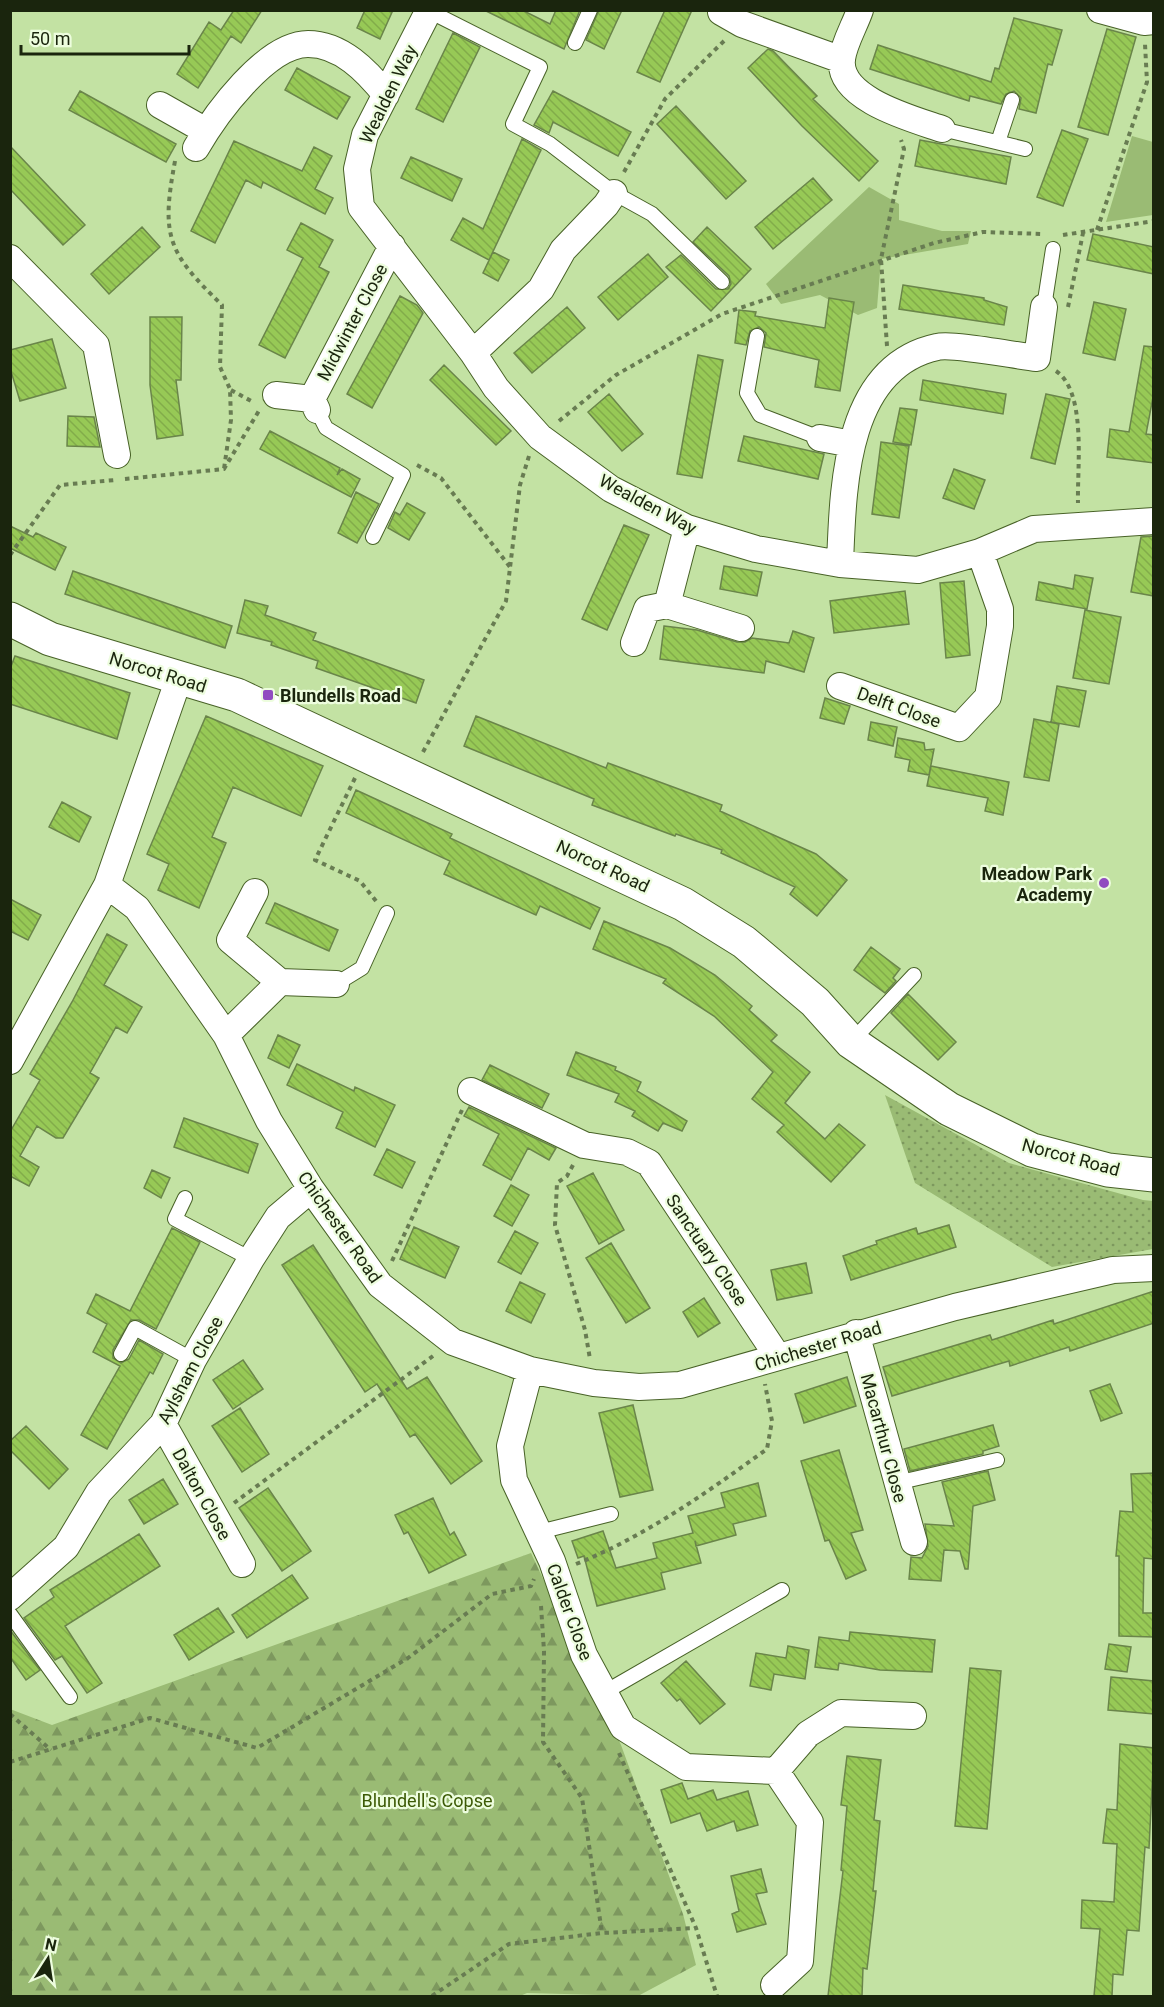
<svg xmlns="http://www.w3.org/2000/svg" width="1164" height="2007" font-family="Roboto,sans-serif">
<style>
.grass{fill:url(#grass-dots)}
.forest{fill:url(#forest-firs)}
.park{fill:#9abb74}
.building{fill:url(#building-back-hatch);stroke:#6a854a;stroke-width:1.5}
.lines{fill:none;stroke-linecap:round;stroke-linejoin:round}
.service-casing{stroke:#486227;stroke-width:16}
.minor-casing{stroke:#486227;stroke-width:28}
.tertiary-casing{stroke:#486227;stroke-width:35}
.path{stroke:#687c52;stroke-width:4;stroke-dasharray:4.5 4.5;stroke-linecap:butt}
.service{stroke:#fff;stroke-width:14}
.minor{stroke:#fff;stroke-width:26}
.tertiary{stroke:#fff;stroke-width:33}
.poi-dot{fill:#914cc0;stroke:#edfdde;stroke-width:2}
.labels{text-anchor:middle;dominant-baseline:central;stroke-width:4.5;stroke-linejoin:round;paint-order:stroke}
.street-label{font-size:18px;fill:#1a250d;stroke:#edfdde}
.poi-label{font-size:18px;font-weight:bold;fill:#1a250d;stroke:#edfdde;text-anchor:start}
.park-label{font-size:18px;fill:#3c5a05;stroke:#edfdde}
</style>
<defs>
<pattern id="grass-dots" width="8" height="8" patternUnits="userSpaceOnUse" patternTransform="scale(1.5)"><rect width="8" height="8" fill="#9abb74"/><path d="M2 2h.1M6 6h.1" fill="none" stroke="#7d985e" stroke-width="1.8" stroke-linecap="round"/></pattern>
<pattern id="forest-firs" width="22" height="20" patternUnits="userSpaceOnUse" patternTransform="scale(1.5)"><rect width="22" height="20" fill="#9abb74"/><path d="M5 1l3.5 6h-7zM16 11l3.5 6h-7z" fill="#7d985e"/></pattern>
<pattern id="building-back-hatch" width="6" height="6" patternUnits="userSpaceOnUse" patternTransform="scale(1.5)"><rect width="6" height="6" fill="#97c956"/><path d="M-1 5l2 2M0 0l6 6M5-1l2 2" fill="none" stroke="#82ac4a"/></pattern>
</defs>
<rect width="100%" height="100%" fill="#c3e2a3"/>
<path class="grass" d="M885 1095 1009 1163 1143 1200 1153 1201V1249L1052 1267 915 1183Z"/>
<path class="forest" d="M531 1553 621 1745 683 1914 696 1965 638 1996 527 1993 520 1996H11L10 1709 52 1725Z"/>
<path class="park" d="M1132 136 1153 142V215L1106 222Z
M869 187 899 204V220L942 231H971L968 244 881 259 877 308 858 315 820 295 781 304 766 284Z"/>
<path class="building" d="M234 10H262L241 43 231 36 198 88 177 74 209 22 221 30Z
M365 10H393L380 39 357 28Z
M484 10H522L550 24 556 10H580L564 49Z
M599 10H622L604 49 586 40Z
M665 10H692L660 82 637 72Z
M1014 18 1062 30 1052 65 1048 64 1036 113 1019 109 1021 98 1014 91 1006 94 1001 104 970 96 969 101 870 69 878 45 991 82 995 68 999 69Z
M1107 29 1136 37 1108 135 1078 127Z
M453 33 480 47 443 122 416 109Z
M768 49 773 51 817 96 813 99 878 161 859 181 802 126 748 68Z
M297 68 350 97 337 119 285 90Z
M80 91 176 144 166 162 69 110Z
M553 91 631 132 618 156 553 122 549 133 534 125Z
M676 106 746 181 726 199 657 124Z
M1062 130 1088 139 1063 206 1037 197Z
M522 139 541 150 489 260 451 240 463 218 483 229Z
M920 140 1011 157 1006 184 915 166Z
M234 141 302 171 314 147 332 156 315 189 333 198 325 214 263 182 261 188 246 180 215 243 191 231Z
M10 146 85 225 63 245 10 189Z
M411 157 462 179 452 201 401 178Z
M813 178 832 200 773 249 755 227Z
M301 223 333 240 319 267 329 272 285 358 259 345 303 258 287 250Z
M142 227 160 247 109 294 91 274Z
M707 227 751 269 711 311 666 267 681 255 716 289H728L731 284 729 276 693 242Z
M1093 234 1154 247V274L1087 260Z
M493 252 509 260 498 281 483 273Z
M648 254 668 277 618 320 598 297Z
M903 285 984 298V300L1007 307 1004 325 899 309Z
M400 296 417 305 423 313 372 408 347 394Z
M829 298 854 302 840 391 815 387 819 360 764 347 766 333 759 327 750 331 746 345 735 343 739 310 756 312 755 316 825 328Z
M1094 302 1126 309 1115 360 1083 353Z
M567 307 585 328 532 373 514 353Z
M150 317H182L181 380H176L183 435 157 439 150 385Z
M52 339 66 388 20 401 10 368V350Z
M1144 346 1154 347V392L1146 434 1154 435V463L1107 457 1110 429 1129 432Z
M698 355 723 360 702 478 677 474Z
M444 365 511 431 496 445 430 380Z
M923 380 1006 394 1003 414 920 400Z
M609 394 643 434 622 451 588 412Z
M1046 394 1070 399 1055 464 1031 458Z
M900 408 917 410 911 445 893 442Z
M68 416 94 417 100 447 67 446Z
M270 431 340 468 337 475 342 469 360 479 351 497 260 449Z
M744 436 824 454 818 479 738 461Z
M881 442 909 446 899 518 872 514Z
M954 469 985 480 974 509 943 498Z
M356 492 379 504 357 543 338 533Z
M407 503 425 513 409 540 388 528 395 512 400 515Z
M624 525 649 535 607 630 582 619Z
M10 526 33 537 36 533 66 547 55 570 10 548Z
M1154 536V596L1131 592 1141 537Z
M724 566 762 572 757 596 720 589Z
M73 571 232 626 225 648 65 594Z
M1075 575 1093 578 1087 609 1036 600 1039 582 1073 589Z
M964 581 970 655 946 658 940 583Z
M905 591 909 624 834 633 830 601Z
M245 600 268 606 265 615 316 633 313 640 424 680 416 703 316 668 318 661 271 645 272 642 237 633Z
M1085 610 1121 617 1109 684 1073 678Z
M664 626 697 630 737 642H745L752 638 789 643 793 631 814 638 804 672 766 661 764 673 660 659Z
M15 656 130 693 117 739 10 704V669Z
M1057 686 1086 691 1079 727 1051 722Z
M825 698 850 706 844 724 820 718Z
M206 716 323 766 301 816 233 787 212 837 226 843 199 908 158 890 169 864 147 854Z
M476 716 606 768 608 763 722 805 720 811 816 854 847 880 817 916 790 894 795 887 721 853 722 850 676 834 675 836 592 805 594 799 464 746Z
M1034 719 1059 724 1049 781 1024 777Z
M871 722 897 727 893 746 868 740Z
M898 738 924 743 925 750 934 749 929 775 908 771 910 760 895 757Z
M931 766 1009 782 1003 815 985 811 988 798 927 786Z
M356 790 452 834 450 838 600 908 590 929 540 906 536 915 444 874 450 861 346 813Z
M62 802 91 817 79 842 49 827Z
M10 899 41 915 28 940 10 931Z
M275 903 338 930 329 951 266 923Z
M604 921 670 948 715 975 752 1006 749 1010 777 1035 771 1041 810 1072 785 1103 825 1139 839 1124 865 1145 831 1182 777 1132 784 1125 752 1099 773 1072 714 1016 663 983 666 979 593 949Z
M107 934 127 945 104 985 142 1007 127 1033 116 1027 90 1073 99 1078 63 1138H56L37 1126 20 1156 39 1167 29 1186 10 1176V1132L40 1080 30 1074 72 1002Z
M871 947 900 969 893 978 896 981 885 993 854 970Z
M908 994 956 1042 938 1060 891 1013Z
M278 1035 300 1045 289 1068 268 1058Z
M576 1052 616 1067 615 1070 641 1082 637 1091 687 1121 682 1131 663 1123 658 1131 632 1116 635 1111 615 1102 619 1094 567 1075Z
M297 1064 354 1091 355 1087 395 1105 375 1147 336 1128 343 1112 287 1085Z
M490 1065 549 1094 542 1108 482 1080Z
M469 1107 556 1148 549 1160 528 1148 511 1180 483 1165 499 1134 464 1116Z
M184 1118 258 1144 248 1173 174 1147Z
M387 1149 415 1162 402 1188 374 1175Z
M152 1170 170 1178 161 1198 144 1188Z
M593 1173 624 1230 599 1244 567 1186Z
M511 1185 529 1195 512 1226 494 1216Z
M949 1225 956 1247 851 1280 843 1256 877 1244 876 1241 916 1228 918 1234Z
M414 1227 459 1247 445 1278 400 1259Z
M172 1228 200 1242 156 1329 139 1320H131L113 1350V1358L121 1363 129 1359 139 1340 163 1354 153 1374 150 1372 107 1449 81 1435 120 1366 93 1352 107 1324 87 1313 96 1294 130 1311Z
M515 1231 538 1243 521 1274 498 1262Z
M611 1243 650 1308 626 1323 586 1258Z
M313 1245 407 1389 427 1377 482 1461 451 1484 415 1434 410 1437 377 1384 365 1392 282 1265Z
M806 1263 812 1293 777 1300 771 1270Z
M520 1282 545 1294 531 1323 506 1311Z
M1154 1291V1323L1070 1351 1069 1347 1010 1366 1009 1361 892 1396 883 1367 990 1335 992 1340 1053 1320 1054 1324Z
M704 1298 720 1323 698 1337 683 1312Z
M243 1360 263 1389 233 1409 213 1380Z
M847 1377 856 1406 804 1423 795 1394Z
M1110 1384 1122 1413 1101 1421 1090 1391Z
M633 1405 653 1490 620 1497 599 1413Z
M240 1408 269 1454 242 1472 212 1426Z
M993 1425 999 1446 983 1451V1454L910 1471 904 1449Z
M26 1426 68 1469 49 1489 10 1450V1441Z
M839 1450 863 1530 851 1533 866 1570 846 1579 829 1540 825 1541 801 1461Z
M988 1471 995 1500 973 1506 968 1569H965L960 1551 944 1550 941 1581 909 1579 911 1557 922 1558 928 1546 925 1524 954 1526 942 1482Z
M1154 1473V1559L1144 1558 1143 1613H1154V1637L1119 1636V1556H1116L1120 1511 1133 1512 1131 1474Z
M163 1479 178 1504 144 1524 129 1500Z
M758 1483 766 1516 733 1524 736 1535 696 1546 695 1541 701 1563 661 1573 665 1589 597 1606 584 1556 578 1558 572 1541 603 1531 616 1568 657 1558 653 1543 693 1533 688 1516 725 1507 721 1493Z
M268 1488 311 1551 282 1571 239 1508Z
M433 1498 450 1535 454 1532 466 1555 429 1573 408 1532 404 1534 395 1515Z
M139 1534 160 1566 65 1626 102 1683 87 1693 62 1656 55 1660 24 1618 54 1597 50 1590Z
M292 1575 308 1598 247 1638 232 1615Z
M218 1608 234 1632 189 1660 174 1635Z
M10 1630 40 1670 26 1680 10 1657Z
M850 1632 935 1640 932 1672 880 1670 839 1663 838 1670 815 1667 819 1637 849 1641Z
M1109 1644 1131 1647 1127 1672 1105 1669Z
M788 1646 809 1650 805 1679 774 1674 771 1690 750 1686 756 1653 786 1658Z
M686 1661 725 1704 700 1724 680 1699 677 1701 661 1683Z
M970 1668 1001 1671 987 1829 955 1826Z
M1111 1677 1154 1681V1714L1108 1710Z
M1120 1744 1154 1748 1149 1848 1145 1847 1139 1931 1127 1930 1123 1975 1113 1974 1112 1996H1094L1100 1929 1081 1928 1082 1900 1114 1902 1117 1844 1103 1843 1107 1809 1117 1810Z
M847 1756 881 1760 874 1820 880 1821 873 1891H876L867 1969 863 1968 862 1996H828L843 1871 841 1870 847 1806 841 1805Z
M682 1783 688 1799 713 1790 717 1800 748 1791 758 1825 737 1831 734 1821 707 1831 700 1813 671 1823 661 1790Z
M761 1869 767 1892 756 1894 766 1924 737 1932 732 1914 739 1911 731 1876Z"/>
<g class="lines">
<defs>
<path id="service" d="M429 11 540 67 513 124 550 144 614 193 652 214 722 282
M575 43 590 10
M942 129 1025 149
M998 142 1012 100
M1044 307 1053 249
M757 336 747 393 760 415 820 438
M317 410 326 428 403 475 373 537
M336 984 362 968 387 913
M851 1042 914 975
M185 1198 175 1219 251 1259
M121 1354 135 1328 193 1360
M896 1483 997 1460
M539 1532 611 1514
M10 1614 70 1697
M605 1692 782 1590"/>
<path id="minor" d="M429 10 365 135 357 169 361 207 473 353 496 388 540 437 611 489 687 528 756 549 840 564 918 570 980 552 1034 529 1154 521
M860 10C855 25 844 43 842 59 837 99 913 119 942 129
M1100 10 1144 22 1154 21
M721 12 742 24 842 60
M160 105 206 131
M196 148C215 115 266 44 308 44 341 44 367 71 386 95
M10 258 96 345 117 455
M473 353 541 289 563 250 606 205 614 193
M276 395 312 399 317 410
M312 399 392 246
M820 438 852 444
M840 564C843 489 844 367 937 347 952 343 1017 356 1037 358L1044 307
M667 605 687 528
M634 643 647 609 667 605 741 628
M840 686 959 728 988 697 1000 626V609L980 552
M107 885 137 908 226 1035 269 1121 311 1189 380 1285 453 1342 530 1370 594 1383 639 1387 680 1385 955 1307 1113 1270 1154 1268
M280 982 336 984
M226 1035 280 982 230 940 255 892
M10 1061 107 885 179 678
M471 1091 584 1145 627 1152 649 1163 778 1357
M856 1333 914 1542
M530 1370 510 1446 514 1480 552 1561 584 1655 623 1727 686 1767 776 1771 810 1822 800 1961 774 1985
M163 1424 242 1564
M10 1597 66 1547 99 1492 163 1424 193 1360 251 1259 278 1217 311 1189
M776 1771 808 1734 841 1713 913 1716"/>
<path id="tertiary" d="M10 619 50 639 237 695 683 904 744 942 815 1002 851 1042 949 1109 1032 1150 1108 1170 1154 1175"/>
</defs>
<use href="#service" class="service-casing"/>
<use href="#minor" class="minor-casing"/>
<use href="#tertiary" class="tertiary-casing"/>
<path class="path" d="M175 161C161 236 167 252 222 305L220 367 230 389 231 420 224 469
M624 172 665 99 724 41
M1097 230 1147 82 1145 44
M1063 235 1154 221
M1068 307 1083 233
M887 346 881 259 904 149 901 140
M1056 371C1087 392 1077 467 1078 503
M231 390 253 402
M559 421 616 375 722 314 934 243 983 232 1043 234
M417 465 441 478 510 567
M125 479 224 469 260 409
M10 555 60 485 115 480
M423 752 506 601 520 485 529 456
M355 778 315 860 360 881 376 901
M573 1165 567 1176 557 1183 555 1225 585 1330 590 1359
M392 1261 462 1110
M234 1503 433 1356
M576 1564C646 1536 706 1493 767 1449L772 1421 765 1384
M541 1606 544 1651 543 1742 582 1798 602 1933
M10 1714 51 1750
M619 1753 696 1928 717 1996
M10 1762 150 1718 257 1748 408 1658 492 1594 531 1586 534 1579
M432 1996 509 1944 602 1933 696 1928"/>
<use href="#service" class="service"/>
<use href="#minor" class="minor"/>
<use href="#tertiary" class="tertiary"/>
</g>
<g class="poi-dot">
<rect x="262" y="689" width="12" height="12" rx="3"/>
<circle cx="1104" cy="883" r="6"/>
</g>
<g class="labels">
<g class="street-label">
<text transform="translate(388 94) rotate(-64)">Wealden Way</text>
<text transform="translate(352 322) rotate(-62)">Midwinter Close</text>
<text transform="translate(648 504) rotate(28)">Wealden Way</text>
<text transform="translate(158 672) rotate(17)">Norcot Road</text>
<text transform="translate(899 707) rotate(20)">Delft Close</text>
<text transform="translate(603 866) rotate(25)">Norcot Road</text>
<text transform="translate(1071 1157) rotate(15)">Norcot Road</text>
<text transform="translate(340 1227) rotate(55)">Chichester Road</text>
<text transform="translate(707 1250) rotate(56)">Sanctuary Close</text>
<text transform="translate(818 1346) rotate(-17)">Chichester Road</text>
<text transform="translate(190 1370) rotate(-62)">Aylsham Close</text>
<text transform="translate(884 1438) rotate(75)">Macarthur Close</text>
<text transform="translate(202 1494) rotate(61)">Dalton Close</text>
<text transform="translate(570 1612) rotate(70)">Calder Close</text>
</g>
<g class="poi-label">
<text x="280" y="695">Blundells Road</text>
<text x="1092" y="873" text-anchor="end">Meadow Park<tspan x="1092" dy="21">Academy</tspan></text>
</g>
<g class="park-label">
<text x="427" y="1800">Blundell's Copse</text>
</g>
</g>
<rect width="1164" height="2007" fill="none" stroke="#1a250d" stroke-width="24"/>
<g transform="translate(48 1959) rotate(12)" stroke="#edfdde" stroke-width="4.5" paint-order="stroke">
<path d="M0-4.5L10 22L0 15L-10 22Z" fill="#1a250d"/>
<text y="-9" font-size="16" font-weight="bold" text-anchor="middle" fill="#1a250d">N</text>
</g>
<path d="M21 45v9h168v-9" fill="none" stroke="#1a250d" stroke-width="3"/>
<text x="30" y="45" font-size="18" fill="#1a250d" stroke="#edfdde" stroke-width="4.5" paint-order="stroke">50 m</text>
</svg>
